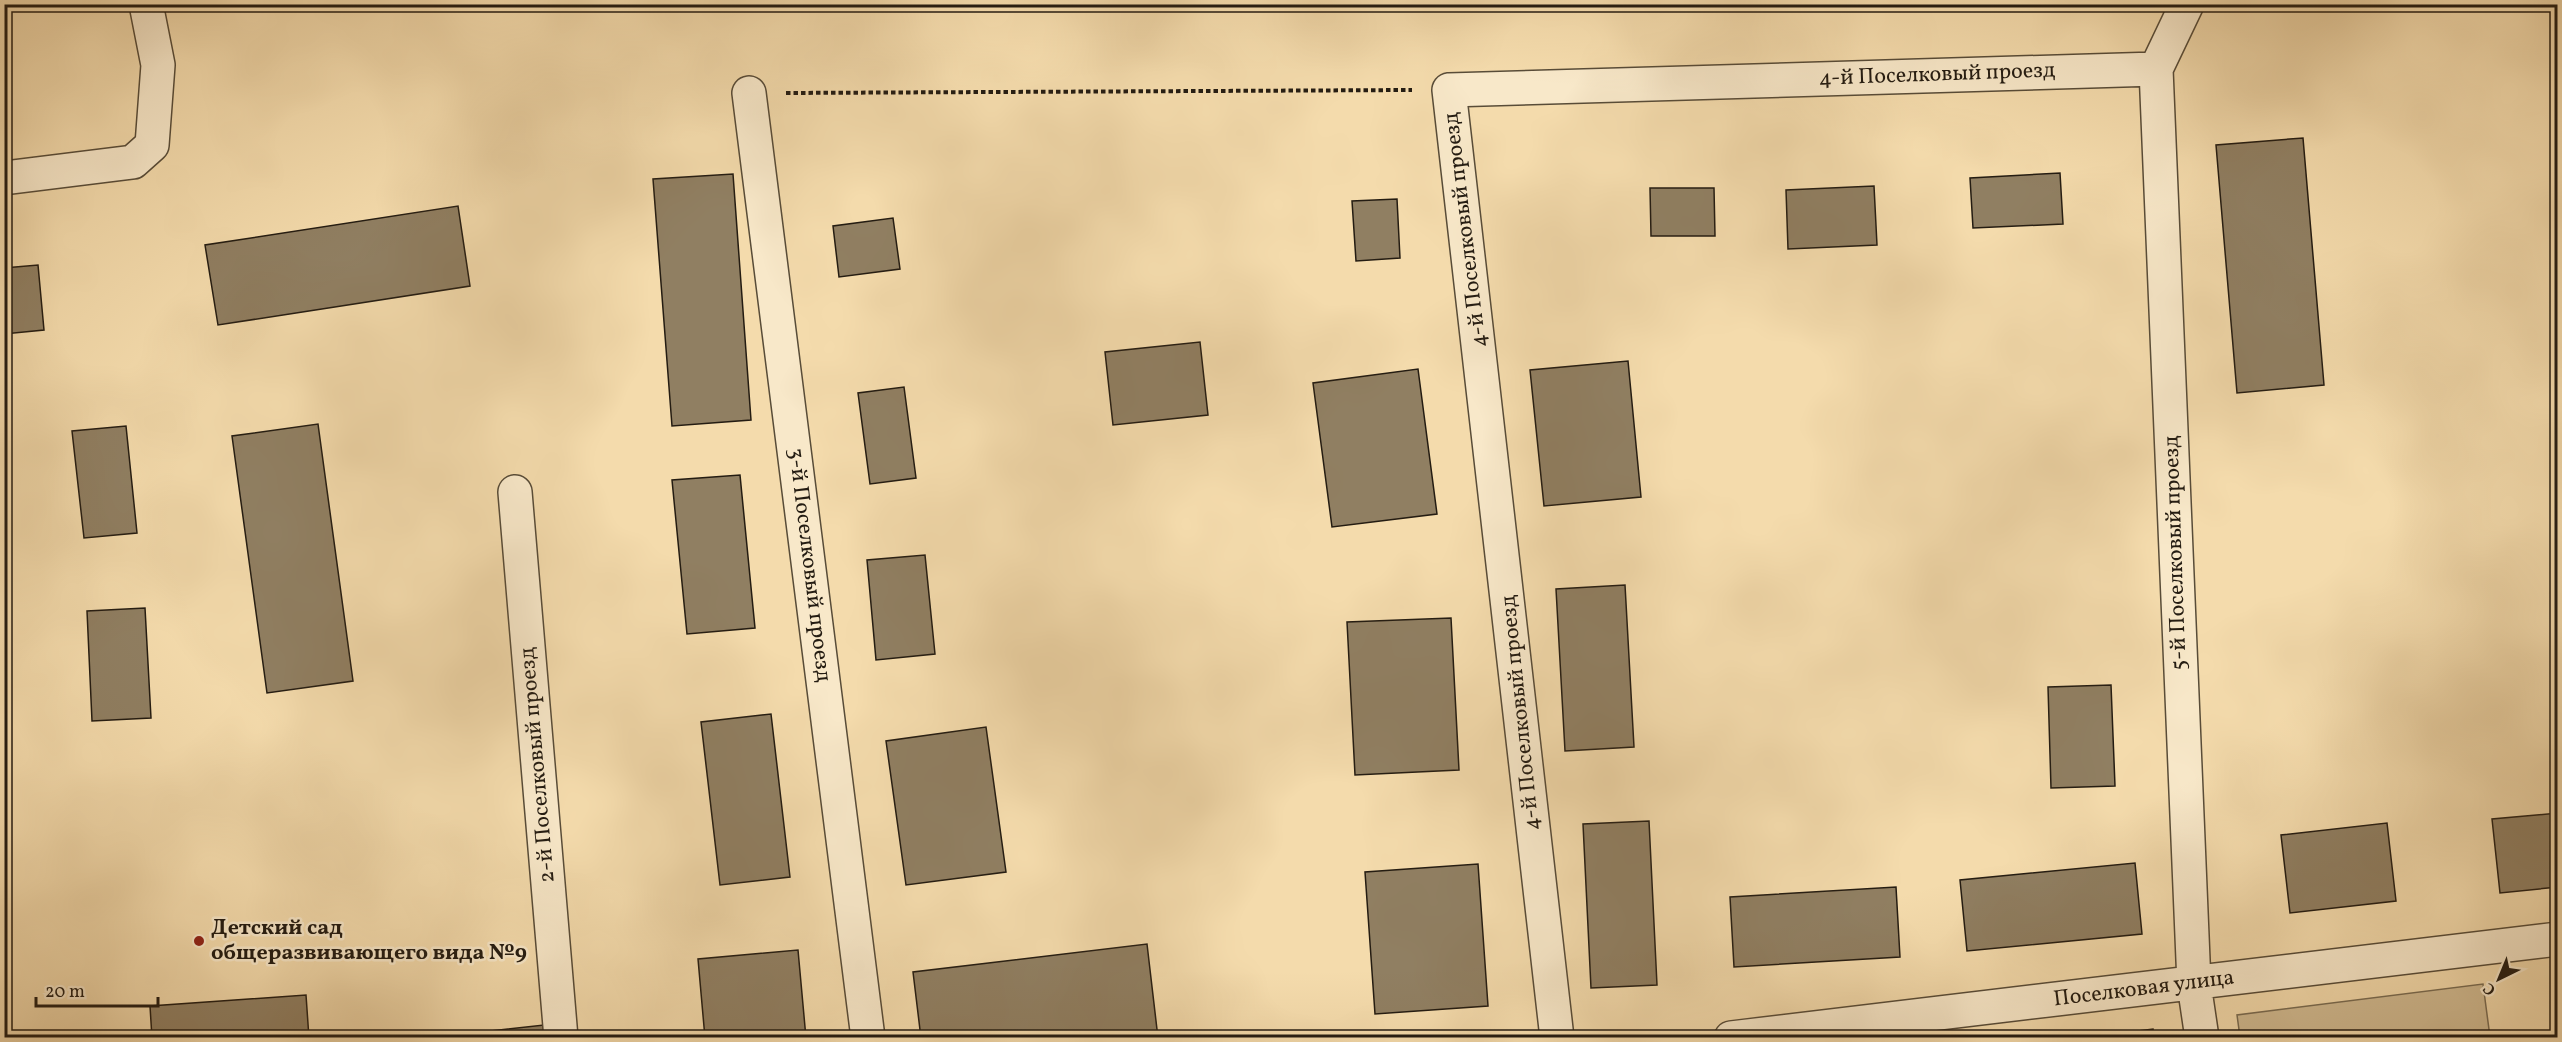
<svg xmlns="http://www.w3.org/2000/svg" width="2562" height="1042" font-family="Vollkorn,serif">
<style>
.green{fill:#d1bb92;stroke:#7a6c52;stroke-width:1.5}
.building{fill:#907f62;stroke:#241c12;stroke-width:1.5}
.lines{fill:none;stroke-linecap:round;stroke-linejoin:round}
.minor-casing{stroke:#584c38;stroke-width:36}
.path{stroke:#241c12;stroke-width:4;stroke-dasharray:4.5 3;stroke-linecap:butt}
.minor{stroke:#f8e8c9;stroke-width:33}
.poi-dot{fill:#8f2418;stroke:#f8e8c9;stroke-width:2}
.labels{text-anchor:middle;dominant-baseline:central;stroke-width:5;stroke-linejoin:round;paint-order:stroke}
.street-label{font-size:22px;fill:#241c12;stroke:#f8e8c9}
.poi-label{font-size:22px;font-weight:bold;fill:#241c12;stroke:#f8e8c9;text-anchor:start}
</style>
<rect width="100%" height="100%" fill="#f4dbac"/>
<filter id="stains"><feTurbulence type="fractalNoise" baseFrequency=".00333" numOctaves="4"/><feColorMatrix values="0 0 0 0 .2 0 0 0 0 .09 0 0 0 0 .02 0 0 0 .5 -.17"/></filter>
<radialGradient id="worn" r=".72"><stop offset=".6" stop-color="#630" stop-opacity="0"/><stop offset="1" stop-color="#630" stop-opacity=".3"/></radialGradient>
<path class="green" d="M2483 984 2490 1037H2240L2237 1015Z"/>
<path class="building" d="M2303 138 2324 385 2237 393 2216 145Z
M2060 173 2063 224 1973 228 1970 178Z
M733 174 751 420 672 426 653 179Z
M1874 186 1877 245 1788 249 1786 190Z
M1650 188H1714L1715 236H1651Z
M1397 199 1400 258 1356 261 1352 201Z
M458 206 470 286 218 325 205 245Z
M893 218 900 269 839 277 833 226Z
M38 265 44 330 4 334V268Z
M1200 342 1208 415 1113 425 1105 352Z
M1628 361 1641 497 1544 506 1530 370Z
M1418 369 1437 514 1332 527 1313 383Z
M904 387 916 478 870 484 858 393Z
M318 424 353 681 267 693 232 436Z
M126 426 137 533 84 538 72 431Z
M740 475 755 628 687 634 672 480Z
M925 555 935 654 876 660 867 560Z
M1625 585 1634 747 1565 751 1556 589Z
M145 608 151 718 92 721 87 611Z
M1451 618 1459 770 1355 775 1347 622Z
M2111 685 2115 786 2051 788 2048 687Z
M771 714 790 877 720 885 701 722Z
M986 727 1006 872 906 885 886 741Z
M2558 813V887L2500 893 2492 819Z
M1649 821 1657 985 1591 988 1583 824Z
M2387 823 2396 901 2290 913 2281 835Z
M2135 863 2142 934 1967 951 1960 880Z
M1478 864 1488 1006 1375 1014 1365 872Z
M1896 887 1900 957 1734 967 1730 897Z
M1147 944 1158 1038H921L913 972Z
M798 950 806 1038H705L698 959Z
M306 995 309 1038H152L150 1006Z
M553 1024 554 1038H429Z
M2153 1029 2154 1038H2082Z"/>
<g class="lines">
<defs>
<path id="minor" d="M2187 4 2156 69 2194 984 2202 1038
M749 93 868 1038
M4 178 133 162 152 145 158 65 146 4
M515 492 561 1038
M1557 1038 1449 90 2156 69
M1731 1038 2558 939"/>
</defs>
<use href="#minor" class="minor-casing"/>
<path class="path" d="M786 93 1412 90"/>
<use href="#minor" class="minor"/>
</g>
<circle class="poi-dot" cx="199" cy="941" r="6"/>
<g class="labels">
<g class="street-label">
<text transform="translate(1937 75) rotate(-2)">4-й Поселковый проезд</text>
<text transform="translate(1466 230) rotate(-97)">4-й Поселковый проезд</text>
<text transform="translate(2176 553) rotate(-92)">5-й Поселковый проезд</text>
<text transform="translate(809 565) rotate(83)">3-й Поселковый проезд</text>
<text transform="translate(1521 713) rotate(-96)">4-й Поселковый проезд</text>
<text transform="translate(538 765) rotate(-95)">2-й Поселковый проезд</text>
<text transform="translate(2144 989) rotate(-7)">Поселковая улица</text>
</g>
<g class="poi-label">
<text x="211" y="928">Детский сад<tspan x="211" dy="25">общеразвивающего вида №9</tspan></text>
</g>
</g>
<rect width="2562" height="1042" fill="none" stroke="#f4dbac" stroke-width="24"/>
<rect x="6" y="6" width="2550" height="1030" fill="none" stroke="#241c12" stroke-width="3"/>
<rect x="12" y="12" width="2538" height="1018" fill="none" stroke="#241c12" stroke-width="1.5"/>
<g transform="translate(2499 979) rotate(223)" stroke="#f8e8c9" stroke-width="4.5" paint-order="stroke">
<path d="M0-4.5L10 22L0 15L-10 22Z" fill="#241c12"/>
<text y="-9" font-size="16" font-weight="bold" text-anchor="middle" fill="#241c12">С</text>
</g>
<path d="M36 997v9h122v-9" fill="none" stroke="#241c12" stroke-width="3"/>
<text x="45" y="997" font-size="18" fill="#241c12" stroke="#f8e8c9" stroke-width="4.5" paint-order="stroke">20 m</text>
<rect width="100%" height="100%" filter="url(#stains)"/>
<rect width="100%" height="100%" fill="url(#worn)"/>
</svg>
